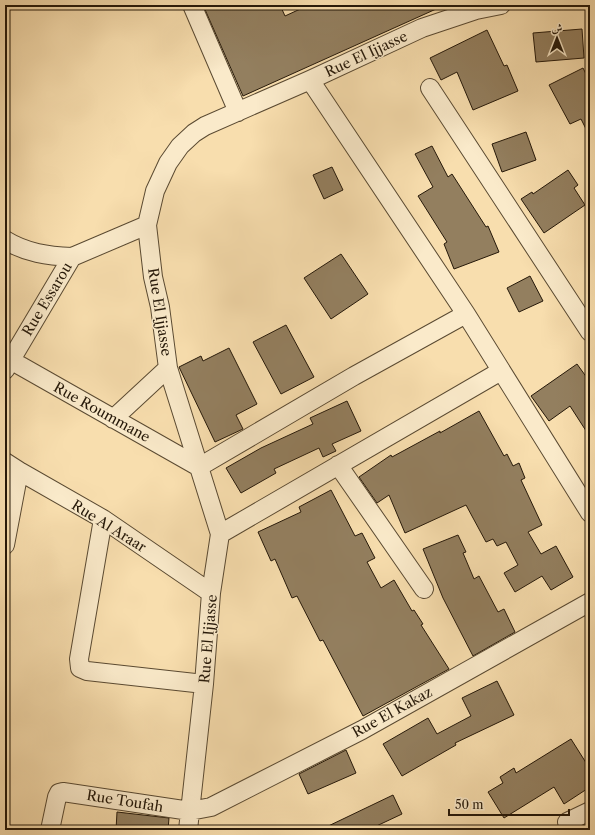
<svg xmlns="http://www.w3.org/2000/svg" width="595" height="835" font-family="'Libre Caslon Text',Amiri,serif">
<style>
.building{fill:#937f5f;stroke:#251809}
.lines{fill:none;stroke-linecap:round;stroke-linejoin:round}
.street-casing{stroke:#5a4a32;stroke-width:20}
.street{stroke:#faeaca;stroke-width:18}
.labels{text-anchor:middle;dominant-baseline:central;stroke-width:3;stroke-linejoin:round;paint-order:stroke}
.street-label{font-size:14px;fill:#251809;stroke:#faeaca}
</style>
<rect width="100%" height="100%" fill="#f8deae"/>
<filter id="stains"><feTurbulence type="fractalNoise" baseFrequency=".005" numOctaves="4"/><feColorMatrix values="0 0 0 0 .2 0 0 0 0 .09 0 0 0 0 .02 0 0 0 .5 -.17"/></filter>
<radialGradient id="worn" r=".72"><stop offset=".6" stop-color="#630" stop-opacity="0"/><stop offset="1" stop-color="#630" stop-opacity=".3"/></radialGradient>
<path class="building" d="M203 5H280L285 16 309 5H445L243 96Z
M582 29 584 58 536 62 533 33Z
M487 30 504 66 507 65 518 91 473 110 457 72 441 80 430 58Z
M583 68 590 82V137L581 119 570 124 549 85Z
M526 132 536 160 502 172 492 144Z
M432 146 448 177 452 174 486 227 488 226 499 252 454 269 444 244 447 242 418 196 433 187 415 154Z
M332 167 343 190 324 199 313 175Z
M568 170 578 185 574 188 585 205 544 233 521 199 532 192 533 194Z
M341 254 368 294 331 319 304 278Z
M530 276 543 301 519 312 507 288Z
M286 325 314 377 281 394 253 342Z
M229 348 257 404 236 415 243 429 215 442 179 367 201 356 203 361Z
M577 364 590 382V437L570 406 549 421 531 396Z
M347 401 361 431 332 444 336 451 323 457 319 448 274 469 276 473 241 493 226 468 261 448 313 424 310 418Z
M479 411 504 456 507 454 513 466 519 463 525 478 521 480 542 525 528 532 541 554 556 546 573 577 551 590 542 576 515 592 504 573 518 565 506 542 497 546 493 539 486 542 466 505 405 533 389 495 377 503 359 477 391 455 392 457 440 431V433Z
M331 490 355 536 362 533 375 558 367 562 381 588 394 580 412 611 414 610 423 624 421 625 449 669 363 716 323 640 320 641 297 596 292 598 275 559 271 561 258 532 301 512 299 507Z
M458 535 466 552 463 553 474 579 479 576 498 612 504 609 515 632 473 656 443 598 423 549Z
M497 681 514 715 455 743 456 745 402 776 383 744 428 718 437 734 471 716 462 698Z
M571 739 590 769V787L564 804 554 787 504 818 488 792 503 783 500 777 514 768 516 773Z
M346 750 356 773 308 794 299 774Z
M393 795 402 814 368 830H320Z
M117 812 169 818 168 830H116Z"/>
<g class="lines">
<defs>
<path id="street" d="M192 5 238 112
M310 80 466 314 590 513
M430 88 590 332
M5 240C26 253 48 256 72 257
M5 357 199 467 354 376 466 314
M5 370 72 257 147 225
M113 419 168 368
M5 462 19 471 103 519 211 593
M338 465 424 589
M103 519 79 659 80 668 87 671 204 684
M220 534 501 371
M5 545 19 471
M567 822 590 811
M50 830 57 797 59 793 63 792 190 811 211 807 362 730 590 602
M188 830 204 684 211 593 220 534 168 368 160 307 153 277 147 225 155 191 168 163 180 146 194 133 205 126 310 80 422 28 476 10 501 5"/>
</defs>
<use href="#street" class="street-casing"/>
<use href="#street" class="street"/>
</g>
<g class="labels">
<g class="street-label">
<text transform="translate(366 54) rotate(-25)">Rue El Ijjasse</text>
<text transform="translate(47 299) rotate(-59)">Rue Essarou</text>
<text transform="translate(160 312) rotate(81)">Rue El Ijjasse</text>
<text transform="translate(102 412) rotate(29)">Rue Roummane</text>
<text transform="translate(109 526) rotate(32)">Rue Al Araar</text>
<text transform="translate(208 639) rotate(-85)">Rue El Ijjasse</text>
<text transform="translate(392 712) rotate(-29)">Rue El Kakaz</text>
<text transform="translate(125 801) rotate(9)">Rue Toufah</text>
</g>
</g>
<rect width="595" height="835" fill="none" stroke="#f8deae" stroke-width="20"/>
<rect x="6" y="6" width="583" height="823" fill="none" stroke="#251809" stroke-width="2"/>
<rect x="10" y="10" width="575" height="815" fill="none" stroke="#251809"/>
<g transform="translate(557 38)" stroke="#faeaca" stroke-width="3" paint-order="stroke">
<path d="M0-3L7 15L0 10L-7 15Z" fill="#251809"/>
<text y="-6" font-size="11" font-weight="bold" text-anchor="middle" fill="#251809">ش</text>
</g>
<path d="M449 809v6h120v-6" fill="none" stroke="#251809" stroke-width="2"/>
<text x="455" y="809" font-size="12" fill="#251809" stroke="#faeaca" stroke-width="3" paint-order="stroke">50 m</text>
<rect width="100%" height="100%" filter="url(#stains)"/>
<rect width="100%" height="100%" fill="url(#worn)"/>
</svg>
